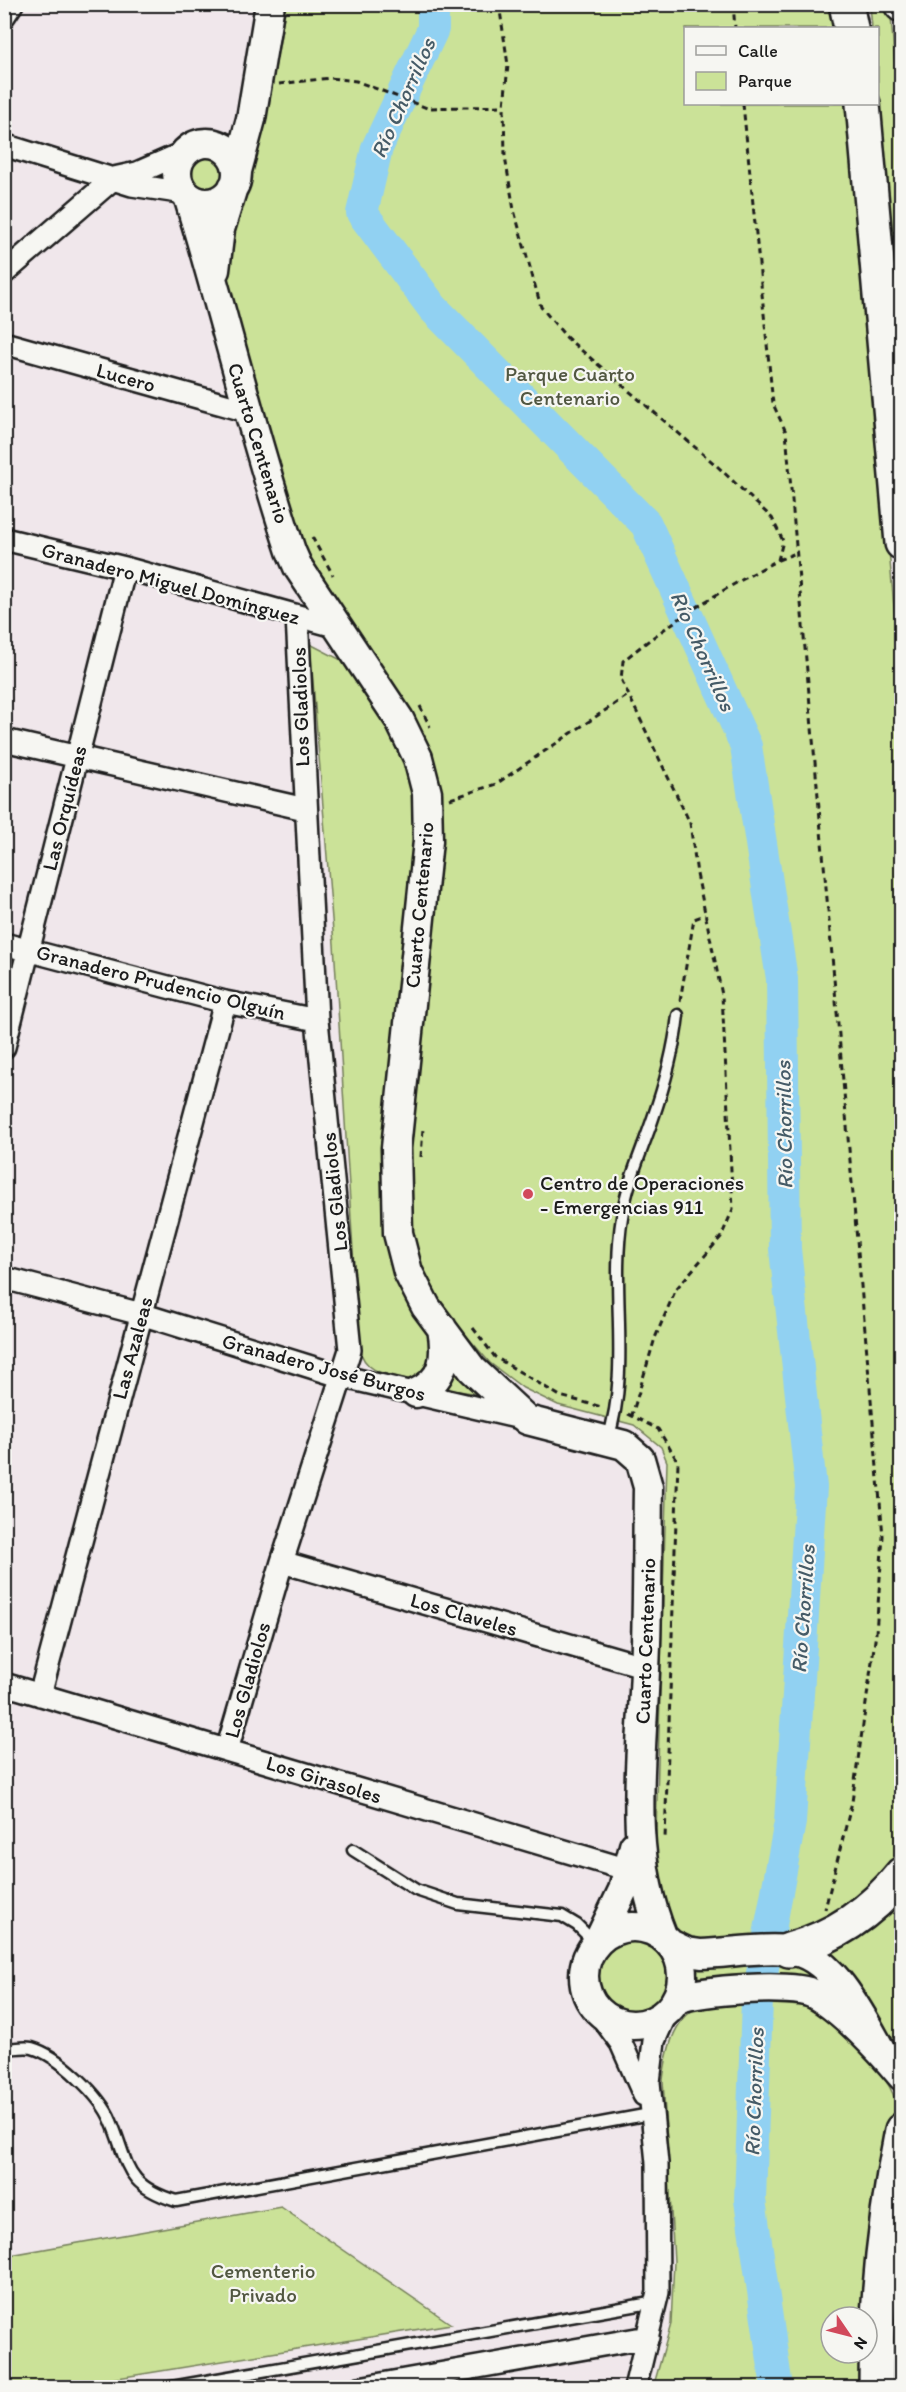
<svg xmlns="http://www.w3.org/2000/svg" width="906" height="2392" font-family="Itim,sans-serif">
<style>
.green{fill:#cbe298;stroke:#747f5a;stroke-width:1.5;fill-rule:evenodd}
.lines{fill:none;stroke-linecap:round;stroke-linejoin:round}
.river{stroke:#91d1f2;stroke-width:32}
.service-casing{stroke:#1c1c1c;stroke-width:15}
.minor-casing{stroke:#1c1c1c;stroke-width:26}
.secondary-casing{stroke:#1c1c1c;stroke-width:33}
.trunk-casing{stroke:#1c1c1c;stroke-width:38}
.path{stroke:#1c1c1c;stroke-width:3;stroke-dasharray:6 4.5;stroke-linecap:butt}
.service{stroke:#f6f6f2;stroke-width:10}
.minor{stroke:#f6f6f2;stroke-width:21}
.secondary{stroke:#f6f6f2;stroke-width:28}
.trunk{stroke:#f6f6f2;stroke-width:33}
.poi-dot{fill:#d1495b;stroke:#f6f6f2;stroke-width:2}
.labels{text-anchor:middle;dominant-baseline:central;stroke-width:4.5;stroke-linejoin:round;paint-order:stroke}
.park-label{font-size:21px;fill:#515741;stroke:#f6f6f2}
.street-label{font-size:21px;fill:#1c1c1c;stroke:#f6f6f2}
.poi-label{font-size:21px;fill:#1c1c1c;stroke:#f6f6f2;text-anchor:start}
.water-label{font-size:22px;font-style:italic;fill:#455b67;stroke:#f6f6f2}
</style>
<rect width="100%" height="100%" fill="#f0e7eb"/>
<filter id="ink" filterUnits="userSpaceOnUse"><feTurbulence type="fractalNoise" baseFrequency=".0167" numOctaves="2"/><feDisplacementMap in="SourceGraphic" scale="12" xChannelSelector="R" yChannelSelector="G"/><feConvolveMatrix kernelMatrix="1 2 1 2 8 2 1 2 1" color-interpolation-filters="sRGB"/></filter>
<g filter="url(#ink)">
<path class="green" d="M286 5H835L839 28H686V104H850L901 687V1857L892 1874 803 1936 703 1945 682 1937 673 1925 661 1903 655 1866 667 1462 661 1447 634 1425 558 1405 523 1388 490 1363 458 1326 426 1280 416 1252 409 1215 408 1164 438 892 443 821 438 778 416 720 327 586 297 532 227 286V241L272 85Z
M870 5H890L901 138V380L878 96V28H872Z
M182 173a23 23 0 1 1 46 0a23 23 0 1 1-46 0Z
M310 644 349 664 403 748 418 805 388 1145 439 1356 415 1381C390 1374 365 1376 359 1347L334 944Z
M451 1355 488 1395 443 1389Z
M901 1890V2044L893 2039 839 1969 815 1950Z
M634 1935C681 1939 680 2005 630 2015 586 2007 589 1939 634 1935Z
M790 1960 829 1983H691L689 1963Z
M770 2004C784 2005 802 2004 815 2011 841 2024 899 2082 897 2113 896 2123 886 2138 882 2147L867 2387 653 2388 671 2324 674 2261 663 2080C666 2055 672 2019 699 2007 710 2002 755 2005 770 2004ZM831 2317H867V2353H831Z
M901 2202V2387L890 2388Z
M281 2207 451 2324 62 2387H5V2256Z"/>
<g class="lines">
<path class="river" d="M433 4V29L377 148 362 213 433 308 646 524 746 746 782 979 785 1249 811 1487 790 1822 757 2000 750 2200 777 2388"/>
<defs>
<path id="service" d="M608 1439C631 1367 610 1290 622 1217 627 1183 641 1153 652 1121 664 1087 674 1051 678 1015
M353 1850 416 1890 458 1904 562 1916 577 1925 595 1943
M4 2049C13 2049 24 2046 32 2048 58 2055 101 2096 111 2121 129 2163 123 2185 176 2201L650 2114
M166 2388 656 2302"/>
<path id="minor" d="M4 16 12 4
M4 145 132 185 185 193
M4 273 114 178 137 173 185 152
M4 343 247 411
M4 539 125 568 338 627
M4 740 305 809
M4 944 225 1002 317 1020
M4 1047 125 568
M4 1278 141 1314 340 1376 525 1419
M282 1562 646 1667
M4 1684 642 1874
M40 1695 225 1002
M227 1750 282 1562 350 1350 317 1020 297 616
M598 2012 621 2043 644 2095
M359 2388 648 2337
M635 2388 658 2292 657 2163 649 2082 654 2041 667 2012"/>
<path id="secondary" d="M177 173a30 30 0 1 1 60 0a30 30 0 1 1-60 0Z
M237 171 251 119 270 4
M188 196C224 314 252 434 291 551L298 567 399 719 418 758 427 793 428 841 396 1148 398 1233 408 1272 426 1307 472 1369 527 1420 624 1445 640 1459 648 1487C647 1547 648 1609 645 1669 642 1759 627 1850 662 1935
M215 270 220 229 233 187
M416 1393C445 1380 447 1357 442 1328
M584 1976a49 49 0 1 1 98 0a49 49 0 1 1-98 0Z
M600 1938 623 1890 634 1846
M672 1945 687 1952 701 1954C729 1953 760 1947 788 1950 833 1953 863 2020 883 2054
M677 1999C699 1990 793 1983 814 1994 842 2009 881 2051 902 2076"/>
<path id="trunk" d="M846 4 851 28
M901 4 902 5
M863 104 902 543
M789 1950C835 1937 873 1911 902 1874
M876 2388C876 2301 885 2215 902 2130"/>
</defs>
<use href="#service" class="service-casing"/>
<use href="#minor" class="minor-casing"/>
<use href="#secondary" class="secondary-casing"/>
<use href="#trunk" class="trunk-casing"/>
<path class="path" d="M499 4 508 65 504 106 505 157 514 210 541 307 567 338 717 466 772 518 783 541 778 560C723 589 671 621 623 661L621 679 690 823 697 874 722 995 733 1209 721 1237 676 1289 655 1338 632 1415
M733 4 735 28
M279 84 330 78 356 81 427 108 504 106
M743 104 773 404 786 432 883 1536 876 1633 852 1802 825 1909
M312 537 333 575
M778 560 796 553
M420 706 430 727
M450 799 496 784 628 695
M680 1001 694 919 705 915
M421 1157 423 1128
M473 1328 495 1357 560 1396 602 1407
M628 1414 658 1429 678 1462 665 1839"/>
<use href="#service" class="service"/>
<use href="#minor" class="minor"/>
<use href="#secondary" class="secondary"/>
<use href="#trunk" class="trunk"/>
</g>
</g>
<circle class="poi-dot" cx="528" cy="1194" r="6"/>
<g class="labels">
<g class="park-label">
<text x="570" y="373">Parque Cuarto<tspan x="570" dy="24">Centenario</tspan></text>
<text x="263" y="2270">Cementerio<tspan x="263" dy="24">Privado</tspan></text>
</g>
<g class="street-label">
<text transform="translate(126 377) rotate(16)">Lucero</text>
<text transform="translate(259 443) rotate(73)">Cuarto Centenario</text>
<text transform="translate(171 583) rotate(15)">Granadero Miguel Domínguez</text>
<text transform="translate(300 707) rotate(-92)">Los Gladiolos</text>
<text transform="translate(64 808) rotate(-76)">Las Orquídeas</text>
<text transform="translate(419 905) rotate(-85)">Cuarto Centenario</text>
<text transform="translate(161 982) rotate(14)">Granadero Prudencio Olguín</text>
<text transform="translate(334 1192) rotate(-96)">Los Gladiolos</text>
<text transform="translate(132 1348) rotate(-75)">Las Azaleas</text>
<text transform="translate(324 1367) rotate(15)">Granadero José Burgos</text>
<text transform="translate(464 1614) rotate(16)">Los Claveles</text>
<text transform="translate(645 1641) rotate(-88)">Cuarto Centenario</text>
<text transform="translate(247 1680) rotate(-74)">Los Gladiolos</text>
<text transform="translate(324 1779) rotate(17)">Los Girasoles</text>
</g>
<g class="poi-label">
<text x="540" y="1182">Centro de Operaciones<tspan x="540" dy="24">- Emergencias 911</tspan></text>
</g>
<g class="water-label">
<text transform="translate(403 98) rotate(-66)">Río Chorrillos</text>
<text transform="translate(703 651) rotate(66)">Río Chorrillos</text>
<text transform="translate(784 1125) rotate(-91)">Río Chorrillos</text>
<text transform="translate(803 1609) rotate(-86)">Río Chorrillos</text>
<text transform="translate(754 2092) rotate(-88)">Río Chorrillos</text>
</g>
</g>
<rect width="906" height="2392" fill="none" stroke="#f6f6f2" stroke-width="24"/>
<rect x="12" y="12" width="882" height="2368" fill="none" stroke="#1c1c1c" stroke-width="2" filter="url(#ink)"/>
<rect x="684" y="27" width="195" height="78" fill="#f6f6f2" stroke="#9f9f9c" stroke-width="1.5"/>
<rect x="696" y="46" width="30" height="9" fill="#f6f6f2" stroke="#9f9f9c" stroke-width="1.5"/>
<text x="738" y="57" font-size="18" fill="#1c1c1c">Calle</text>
<rect x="696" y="72" width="30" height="18" fill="#cbe298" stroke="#9f9f9c" stroke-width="1.5"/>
<text x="738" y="87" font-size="18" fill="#1c1c1c">Parque</text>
<g transform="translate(849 2335) rotate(125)"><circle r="28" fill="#f6f6f2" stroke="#9f9f9c" stroke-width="1.5"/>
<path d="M0-4.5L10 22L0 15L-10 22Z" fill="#d1495b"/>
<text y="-9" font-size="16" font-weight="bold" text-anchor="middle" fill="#1c1c1c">N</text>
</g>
</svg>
